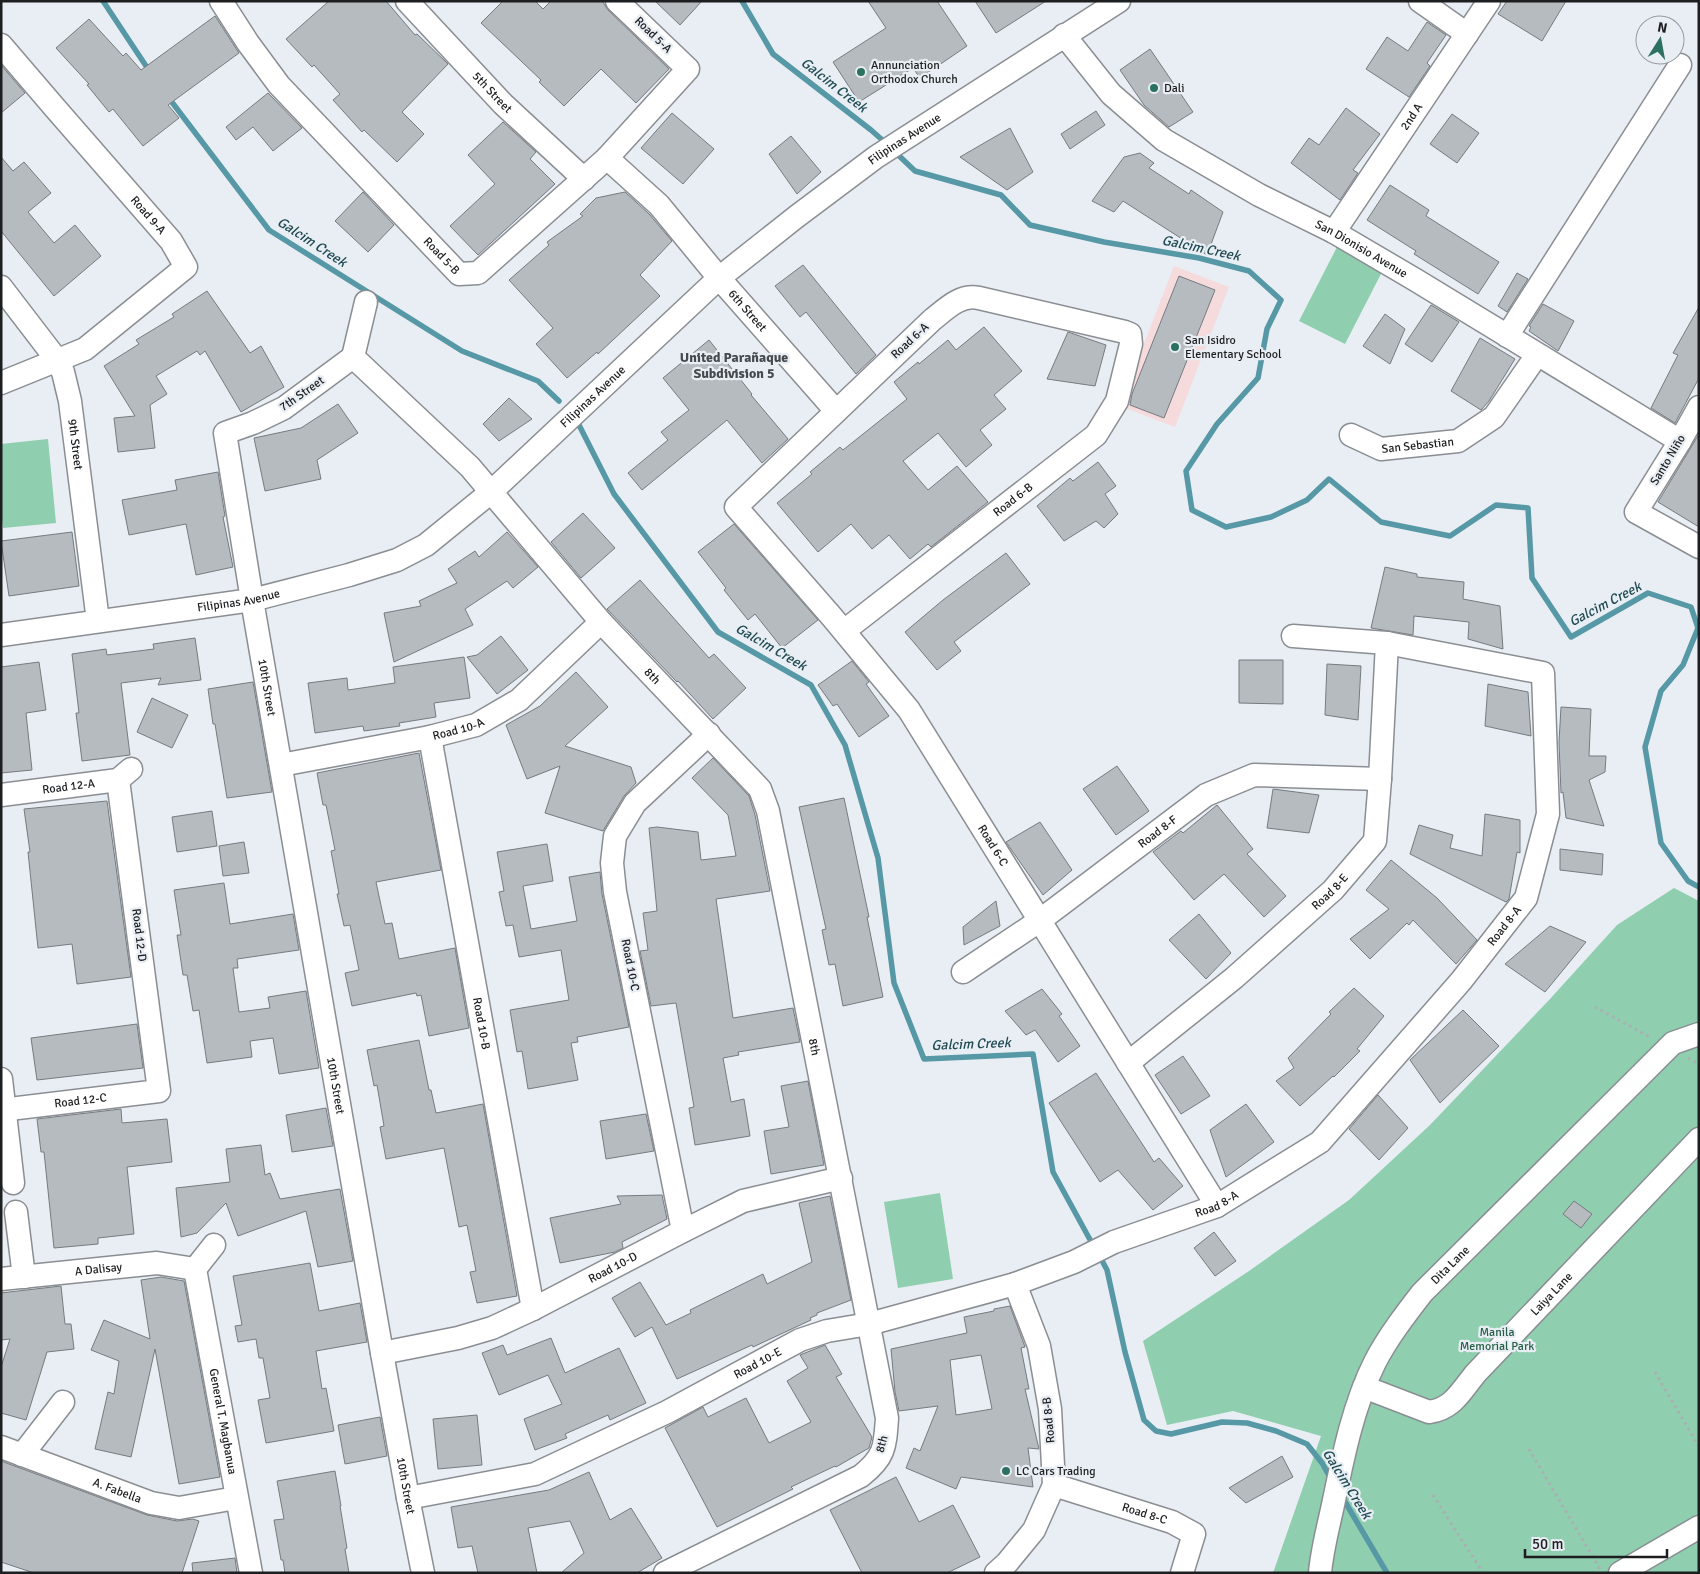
<svg xmlns="http://www.w3.org/2000/svg" width="1700" height="1574" font-family="Signika,sans-serif">
<style>
.education{fill:#f6dbdd}
.green{fill:#8fceae}
.lines{fill:none;stroke-linecap:round;stroke-linejoin:round}
.stream{stroke:#5698a5;stroke-width:5.5}
.building{fill:#b6bbc0;stroke:#767b80;fill-rule:evenodd}
.minor-casing{stroke:#8a8e93;stroke-width:25}
.path{stroke:#aaafb3;stroke-width:3;stroke-dasharray:2.5 4;stroke-linecap:butt}
.minor{stroke:#fff;stroke-width:22}
.poi-dot{fill:#2c7062;stroke:#e8eef3;stroke-width:2}
.labels{text-anchor:middle;dominant-baseline:central;stroke-width:4.5;stroke-linejoin:round;paint-order:stroke}
.street-label{font-size:12px;fill:#1d1e20;stroke:#e8eef3}
.poi-label{font-size:12px;fill:#1d1e20;stroke:#e8eef3;text-anchor:start}
.park-label{font-size:12px;fill:#265f46;stroke:#e8eef3}
.water-label{font-size:14px;font-style:italic;fill:#204b53;stroke:#e8eef3}
.neighbourhood-label{font-size:14px;font-weight:bold;fill:#464a4e;stroke:#e8eef3}
</style>
<rect width="100%" height="100%" fill="#e8eef3"/>
<path class="education" d="M1174 266 1229 287 1175 427 1120 406Z"/>
<path class="green" d="M1337 247 1383 270 1345 344 1299 321Z
M48 439 56 523 3 528 1 512V444Z
M1674 888 1699 901V1573H1273L1321 1436 1233 1411 1167 1425 1143 1341 1249 1271 1349 1200 1430 1125 1550 999 1617 925Z
M940 1193 953 1279 898 1288 884 1202Z"/>
<g class="lines">
<path class="stream" d="M103 1 150 72
M742 1 773 54 871 130 888 145
M168 97 269 230 462 351 538 381 559 401
M894 151 915 171 1001 195 1030 225 1104 242 1199 258 1249 271 1281 300 1267 329 1258 378 1217 424 1186 471 1192 510 1226 527 1271 517 1307 500 1329 479 1381 522 1450 536 1496 505 1528 508 1532 578 1571 637 1648 593 1691 607 1698 628 1683 665 1661 691 1645 747 1661 843 1688 881 1699 887
M578 423 614 494 718 632 811 685 845 745 878 858 894 983 924 1059 1033 1054 1053 1172 1094 1247
M1099 1255 1107 1270 1125 1352 1144 1420 1156 1431 1171 1434 1222 1422 1247 1423 1276 1431 1307 1444 1322 1463 1331 1479
M1341 1495 1387 1573"/>
</g>
<path class="building" d="M329 1H386L415 35 417 34 448 64 402 112 424 134 397 162 364 130 362 132 333 100 340 94 314 65 312 67 286 39Z
M503 1H535L543 9 551 1H602L608 10 669 69 636 103 601 69 564 106 539 82 541 80 481 23Z
M655 1H702L680 25Z
M868 1H937L967 46 920 78 913 68 859 102 833 62 886 28Z
M975 1H1046L996 33Z
M1507 1H1566L1542 41 1498 14Z
M215 16 239 53 168 105 179 118 143 146 113 109 109 112 87 85 89 84 56 48 89 19 123 56 126 53 141 70Z
M1427 22 1446 35 1427 63 1430 66 1409 97 1366 69 1387 37 1408 51Z
M1150 49 1193 112 1169 127 1144 105 1120 70Z
M1 65 25 93 1 113Z
M268 93 302 128 273 151 253 127 236 140 226 127Z
M1346 108 1380 134 1353 170 1358 173 1340 200 1291 163 1309 138 1319 145Z
M1096 111 1105 125 1070 149 1061 134Z
M672 113 714 149 683 184 641 148Z
M1452 114 1479 133 1457 163 1430 144Z
M503 122 536 152 530 159 555 184 478 255 450 226 495 184 468 155Z
M1010 128 1033 172 1007 190 960 157Z
M791 136 821 172 797 194 769 154Z
M1140 153 1154 163 1149 168 1189 194 1191 190 1223 212 1207 255 1123 201 1114 212 1092 201 1124 157Z
M1 157 13 171 24 162 51 193 28 212 54 243 75 225 101 256 54 296 1 231Z
M1390 185 1429 210 1426 216 1499 262 1478 294 1414 254 1416 251 1367 220Z
M363 192 394 225 368 252 335 221Z
M625 192 649 214 672 241 640 275 660 296 598 354 597 352 567 378 536 344 553 328 509 280 549 245 547 242 583 216 580 214 596 198Z
M803 265 876 355 856 374 806 312 800 317 775 286Z
M1517 273 1528 279 1507 312 1498 306Z
M1179 276 1215 290 1164 418 1130 405 1132 394Z
M207 291 250 353 261 346 284 387 241 412 205 351 200 355 197 351 156 376 167 394 150 405 155 448 118 452 114 418 135 416 104 366 139 344 136 340 174 317 172 314Z
M1543 304 1574 321 1558 351 1529 331 1531 327 1529 326Z
M1431 305 1459 322 1432 362 1405 344Z
M1699 307V378L1675 423 1651 408 1678 355 1673 353Z
M1385 314 1405 329 1390 364 1363 346Z
M984 327 1022 371 994 395 1006 409 980 430 992 445 966 467 938 433 903 461 928 490 957 466 988 502 931 547 928 544 910 559 889 535 872 549 851 524 818 552 777 503 812 474 810 472 840 447 843 450 907 399 894 382 918 362 919 364 948 340 956 350Z
M1068 332 1106 345 1095 386 1047 379Z
M1480 338 1515 359 1489 401 1481 410 1451 391Z
M709 340 752 394 751 395 788 439 762 463 727 420 642 490 628 473 668 440 661 432 689 410 663 378Z
M509 398 532 419 499 441 483 424Z
M338 404 358 433 317 460 321 479 265 491 254 438 301 428Z
M1699 434V527L1658 502Z
M1098 462 1116 486 1105 494 1118 514 1104 528 1096 521 1064 541 1037 506 1070 478 1073 481Z
M218 472 225 516 223 517 233 567 196 575 186 524 129 535 122 500 177 490 175 480Z
M583 513 615 548 581 578 551 542Z
M734 524 818 620 782 648 755 614 748 620 724 590 726 588 698 552Z
M72 532 79 586 9 596 1 541Z
M507 532 538 567 513 588 507 581 465 609 473 625 394 662 384 613 421 606 419 601 457 583 448 569 475 551 479 557Z
M1006 553 1030 584 954 642 961 651 937 670 905 632 943 600Z
M1385 567 1417 574V577L1464 582 1463 599 1500 606 1503 649 1468 639 1469 622 1414 616 1413 635 1371 628Z
M640 580 709 658 714 654 746 688 713 719 678 681 677 682 607 609Z
M501 636 528 670 497 694 467 657 477 655Z
M195 638 201 680 158 685 161 678 121 683 130 755 82 761 76 713H79L72 654 106 649 107 655 154 649 153 644Z
M464 657 470 698 434 703 436 717 399 723 400 726 364 731 363 726 315 733 308 683 347 678 348 690 395 683 393 667Z
M1239 660H1283V704L1239 703Z
M852 661 869 682 866 684 889 716 859 737 837 704 833 706 818 685Z
M39 662 46 710 26 713 32 770 1 773V667Z
M1327 664 1361 666 1358 720 1325 715Z
M576 672 608 707 565 746 631 767 636 783 624 796 603 831 545 813 560 766 527 779 506 725 540 706Z
M253 682 272 792 227 798 215 724H213L208 689Z
M1488 684 1528 692 1531 736 1485 726Z
M152 698 188 715 172 748 137 732Z
M1561 707 1591 709 1589 756H1606L1605 772 1589 780 1604 826 1566 818 1563 792 1561 793 1559 742Z
M419 753 441 870 376 882 385 924 392 923 399 959 455 948 469 1028 429 1036 421 995 417 996 416 993 352 1006 345 973 359 970 350 925 344 926 337 894H339L331 851 335 850 326 805H323L317 773Z
M713 758 749 796 755 815 770 891 716 899 733 1018 793 1008 800 1042 738 1052 739 1055 723 1058 731 1102 744 1099 750 1136 695 1145 689 1108 694 1107 676 1003 651 1006 640 951 648 950 643 913 657 911 649 828 657 827 698 832 701 860 736 856 728 815 692 778Z
M1117 766 1149 811 1116 835 1083 789Z
M1273 789 1319 795 1309 833 1267 828Z
M844 798 869 917H867L883 997 843 1006 835 964 829 965 822 930 826 929 799 807Z
M107 801 131 977 77 984 72 944 38 948 28 852H30L24 809Z
M1217 805 1253 849 1247 854 1286 896 1264 917 1224 874 1194 900 1153 852 1181 831 1183 833Z
M212 811 217 846 177 852 172 817Z
M1485 814 1520 820V853L1517 852 1509 899 1506 902 1410 854 1419 825 1453 835 1450 848 1482 856Z
M1040 822 1072 870 1043 895 1006 842Z
M244 842 249 873 223 876 219 846Z
M547 844 553 881 523 886 531 929 577 921 569 877 600 872 602 894 629 1027 577 1037 578 1042 571 1043 578 1080 528 1089 522 1051 517 1052 510 1010 569 1000 561 950 519 957 513 925 506 926 499 892 504 891 497 852Z
M1560 849 1603 854 1602 875 1560 870Z
M1391 860 1437 898 1477 940 1456 964 1413 920 1409 925 1407 923 1370 959 1350 939 1389 909 1366 890Z
M224 883 230 924 293 914 299 950 237 959 238 968H233L239 1012 270 1008 268 997 306 991 319 1068 279 1074 273 1038 250 1041 252 1057 207 1063 199 1010 193 1011 187 975H183L177 935H181L174 890Z
M996 901 1000 926 964 945 963 927Z
M1199 914 1231 953 1206 979 1169 940Z
M1550 926 1586 942 1545 992 1505 964Z
M1354 988 1384 1016 1357 1049 1360 1051 1334 1077 1333 1076 1300 1106 1276 1081 1294 1068 1288 1058 1331 1014 1329 1012Z
M1042 989 1062 1014 1059 1016 1080 1046 1058 1062 1035 1030 1026 1035 1005 1011Z
M1463 1010 1499 1046 1440 1103 1410 1060Z
M137 1024 143 1068 37 1080 31 1038Z
M419 1040 429 1090H431L436 1113 483 1104 517 1296 477 1303 470 1272 476 1271 467 1225 459 1227 444 1148 386 1159 380 1127 384 1126 377 1085 374 1086 367 1050Z
M1183 1056 1210 1096 1181 1114 1155 1075Z
M1096 1073 1154 1162 1159 1158 1183 1186 1153 1210 1118 1170 1100 1182 1049 1103Z
M808 1081 824 1165 771 1174 764 1131 789 1127 781 1086Z
M1378 1095 1408 1128 1379 1160 1349 1129Z
M1246 1104 1274 1142 1226 1177 1210 1130Z
M326 1108 333 1146 292 1152 286 1115Z
M121 1109 122 1123 167 1119 172 1162 127 1167 134 1234 98 1238V1244L54 1248 44 1152H41L37 1119Z
M646 1114 654 1151 606 1159 600 1121Z
M261 1145 265 1175 270 1173 280 1199 340 1189 353 1261 318 1267 306 1211 238 1236 226 1203 197 1233 181 1237 176 1188 230 1182 226 1149Z
M662 1195 667 1219 622 1242 623 1248 615 1252 560 1263 550 1218 621 1204 617 1196Z
M830 1196 851 1300 817 1313V1315L810 1318 811 1320 753 1347 752 1345 677 1379 652 1327 635 1337 612 1298 640 1282 666 1325 691 1313 690 1310 763 1274 767 1284 812 1262 799 1203Z
M1574 1201 1592 1214 1581 1228 1563 1214Z
M1214 1232 1236 1261 1215 1276 1194 1248Z
M310 1263 319 1311 360 1303 367 1342 316 1351 322 1389 326 1388 334 1431 266 1443 258 1400 270 1398 263 1358H259L256 1339 238 1342 235 1326 242 1325 233 1276Z
M161 1277 184 1281 220 1477 179 1484 155 1349 131 1457 95 1449 108 1392 114 1394 119 1361 91 1350 104 1320 150 1339 141 1280Z
M61 1286 65 1324H71L74 1349 47 1352 26 1420 1 1413V1367L10 1339 1 1340V1293Z
M1010 1306 1025 1347 1021 1348 1029 1389H1025L1039 1449 1028 1448 1033 1487 961 1477 956 1489 906 1468 914 1448 920 1451 938 1406 899 1411 895 1392 891 1349 967 1333 964 1317 994 1311V1309ZM981 1355 992 1409 956 1415 950 1360Z
M551 1338 565 1373 619 1348 646 1403 610 1420 608 1415 565 1434 567 1438 535 1450 524 1419 562 1404 548 1375 499 1395 482 1353 503 1345 507 1355Z
M825 1345 842 1374 836 1377 872 1437 869 1448 836 1467 835 1466 791 1487 793 1489 717 1527 665 1428 703 1407 708 1417 746 1398 769 1443 811 1422 787 1381 808 1368 800 1355Z
M477 1415 482 1465 438 1469 433 1419Z
M380 1417 387 1456 345 1464 338 1425Z
M1282 1456 1293 1477 1246 1503 1229 1488Z
M1 1461 147 1515 177 1521 193 1519 199 1521 182 1573H34L1 1562Z
M335 1471 341 1506H340L347 1548 345 1549 349 1573H285L283 1560H281L274 1520 284 1519 277 1481Z
M589 1472 610 1520 631 1508 662 1558 637 1573H561L584 1553 570 1521 528 1528 537 1573H478L472 1546 458 1548 451 1507 549 1490Z
M896 1477 919 1522 953 1505 980 1557 947 1573H862L830 1510Z
M235 1558 237 1573H193L192 1563Z"/>
<g class="lines">
<defs>
<g id="minor">
<path id="s1" d="M221 1 248 43 279 85 459 274 478 273 607 158 688 69 617 1"/>
<path id="s2" d="M407 1 503 104 584 179"/>
<path d="M1420 1 1467 34"/>
<path id="s3" d="M1064 35 1111 94 1164 140 1259 195 1334 232 1414 279 1680 441"/>
<path id="s4" d="M1 45 55 108 171 241 186 267 85 349 1 383"/>
<path id="s5" d="M607 158 659 205 719 278 836 411"/>
<path id="s6" d="M1334 232 1489 1"/>
<path id="s7" d="M1 287 57 360 63 372 70 401 98 621"/>
<path d="M1507 336 1680 65"/>
<path id="s8" d="M353 357 470 467 601 622 760 789 768 811 887 1418C885 1447 885 1457 861 1476L665 1573"/>
<path id="s9" d="M353 357 284 408 253 423 225 433 252 600 382 1353 408 1498 423 1573"/>
<path d="M353 357 366 302"/>
<path d="M1699 407 1680 441 1636 512 1699 547"/>
<path id="s10" d="M1351 435 1381 449 1458 441 1494 417 1537 355"/>
<path id="s11" d="M844 631 1096 435 1117 401 1131 344 1130 334 1125 332 979 298C960 294 946 309 932 320L736 507 832 617 909 710 1217 1206"/>
<path id="s12" d="M1 635 252 600 349 575 397 560 426 545 491 492 719 278 796 217 876 157 1119 1"/>
<path id="s13" d="M430 737 533 1309"/>
<path id="s14" d="M281 765 430 737 476 725 519 700 601 622"/>
<path id="s15" d="M1 795 118 780 131 769"/>
<path id="s16" d="M963 972 1039 921 1206 795 1254 775 1380 779"/>
<path id="s17" d="M1128 1063 1234 978 1333 890 1375 841 1380 779 1387 643"/>
<path d="M1 1079 13 1183"/>
<path id="s18" d="M1 1110 159 1091 118 780"/>
<path d="M16 1212 24 1277"/>
<path d="M683 1231 615 892 612 863 615 836 635 803 709 734"/>
<path id="s19" d="M195 1269 251 1573"/>
<path d="M195 1269 214 1245"/>
<path id="s20" d="M1 1279 157 1263 195 1269"/>
<path id="s21" d="M382 1353 458 1338 492 1328 533 1309 683 1231 743 1201 841 1178"/>
<path id="s22" d="M1364 1387 1429 1412C1453 1409 1461 1391 1476 1373L1699 1139"/>
<path id="s23" d="M1 1447 151 1503 179 1508 236 1498"/>
<path d="M22 1455 63 1402"/>
<path id="s24" d="M1054 1485 1172 1522 1194 1534 1182 1573"/>
<path id="s25" d="M408 1498 535 1474 667 1412 800 1340 827 1331 869 1324 1015 1284 1074 1262 1114 1242 1217 1206 1320 1142 1461 981 1526 898 1548 814 1543 673 1387 643 1293 636"/>
<path d="M996 1573 1007 1563 1034 1530 1054 1485 1050 1409 1039 1346 1015 1284"/>
<path id="s26" d="M1320 1573C1322 1550 1328 1528 1333 1505 1343 1457 1353 1406 1375 1362 1388 1337 1405 1315 1422 1293L1673 1043 1699 1034"/>
<path d="M1620 1573 1699 1527"/>
</g>
</defs>
<use href="#minor" class="minor-casing"/>
<path class="path" d="M1595 1007 1650 1037
M1688 1058 1699 1064
M1655 1372 1699 1447
M1529 1449 1600 1569
M1433 1495 1483 1573"/>
<use href="#minor" class="minor"/>
</g>
<g class="poi-dot">
<circle cx="861" cy="72" r="5"/>
<circle cx="1154" cy="88" r="5"/>
<circle cx="1175" cy="347" r="5"/>
<circle cx="1006" cy="1471" r="5"/>
</g>
<g class="labels">
<g class="street-label">
<text transform="translate(653 35) rotate(44)">Road 5-A</text>
<text stroke="none"><textPath href="#s2" startOffset="125">5th Street</textPath></text>
<text stroke="none"><textPath href="#s6" startOffset="139">2nd A</textPath></text>
<text stroke="none"><textPath href="#s12" startOffset="1065">Filipinas Avenue</textPath></text>
<text stroke="none"><textPath href="#s4" startOffset="225">Road 9-A</textPath></text>
<text stroke="none"><textPath href="#s3" startOffset="371">San Dionisio Avenue</textPath></text>
<text stroke="none"><textPath href="#s1" startOffset="338">Road 5-B</textPath></text>
<text stroke="none"><textPath href="#s5" startOffset="208">6th Street</textPath></text>
<text transform="translate(910 341) rotate(-43)">Road 6-A</text>
<text transform="translate(302 394) rotate(-35)">7th Street</text>
<text stroke="none"><textPath href="#s12" startOffset="660">Filipinas Avenue</textPath></text>
<text stroke="none"><textPath href="#s7" startOffset="179">9th Street</textPath></text>
<text stroke="none"><textPath href="#s10" startOffset="70">San Sebastian</textPath></text>
<text transform="translate(1668 460) rotate(-59)">Santo Niño</text>
<text stroke="none"><textPath href="#s11" startOffset="214">Road 6-B</textPath></text>
<text stroke="none"><textPath href="#s12" startOffset="240">Filipinas Avenue</textPath></text>
<text stroke="none"><textPath href="#s8" startOffset="438">8th</textPath></text>
<text stroke="none"><textPath href="#s9" startOffset="408">10th Street</textPath></text>
<text stroke="none"><textPath href="#s14" startOffset="181">Road 10-A</textPath></text>
<text stroke="none"><textPath href="#s15" startOffset="68">Road 12-A</textPath></text>
<text stroke="none"><textPath href="#s16" startOffset="240">Road 8-F</textPath></text>
<text stroke="none"><textPath href="#s11" startOffset="1334">Road 6-C</textPath></text>
<text stroke="none"><textPath href="#s17" startOffset="265">Road 8-E</textPath></text>
<text stroke="none"><textPath href="#s25" startOffset="1271">Road 8-A</textPath></text>
<text transform="translate(139 935) rotate(83)">Road 12-D</text>
<text transform="translate(630 965) rotate(79)">Road 10-C</text>
<text stroke="none"><textPath href="#s13" startOffset="291">Road 10-B</textPath></text>
<text stroke="none"><textPath href="#s8" startOffset="858">8th</textPath></text>
<text stroke="none"><textPath href="#s9" startOffset="812">10th Street</textPath></text>
<text stroke="none"><textPath href="#s18" startOffset="80">Road 12-C</textPath></text>
<text stroke="none"><textPath href="#s25" startOffset="866">Road 8-A</textPath></text>
<text stroke="none"><textPath href="#s26" startOffset="342">Dita Lane</textPath></text>
<text stroke="none"><textPath href="#s21" startOffset="248">Road 10-D</textPath></text>
<text stroke="none"><textPath href="#s20" startOffset="98">A Dalisay</textPath></text>
<text stroke="none"><textPath href="#s22" startOffset="242">Laiya Lane</textPath></text>
<text stroke="none"><textPath href="#s25" startOffset="378">Road 10-E</textPath></text>
<text transform="translate(1049 1420) rotate(-95)">Road 8-B</text>
<text stroke="none"><textPath href="#s19" startOffset="155">General T. Magbanua</textPath></text>
<text transform="translate(882 1444) rotate(-75)">8th</text>
<text stroke="none"><textPath href="#s9" startOffset="1218">10th Street</textPath></text>
<text stroke="none"><textPath href="#s23" startOffset="124">A. Fabella</textPath></text>
<text stroke="none"><textPath href="#s24" startOffset="95">Road 8-C</textPath></text>
</g>
<g class="poi-label">
<text x="871" y="65">Annunciation<tspan x="871" dy="14">Orthodox Church</tspan></text>
<text x="1164" y="88">Dali</text>
<text x="1185" y="340">San Isidro<tspan x="1185" dy="14">Elementary School</tspan></text>
<text x="1016" y="1471">LC Cars Trading</text>
</g>
<g class="park-label">
<text x="1497" y="1332">Manila<tspan x="1497" dy="14">Memorial Park</tspan></text>
</g>
<g class="water-label">
<text transform="translate(834 85) rotate(38)">Galcim Creek</text>
<text transform="translate(312 242) rotate(33)">Galcim Creek</text>
<text transform="translate(1201 248) rotate(12)">Galcim Creek</text>
<text transform="translate(1605 604) rotate(-28)">Galcim Creek</text>
<text transform="translate(771 647) rotate(30)">Galcim Creek</text>
<text transform="translate(971 1044) rotate(-2)">Galcim Creek</text>
<text transform="translate(1347 1484) rotate(58)">Galcim Creek</text>
</g>
<g class="neighbourhood-label">
<text x="734" y="357">United Parañaque<tspan x="734" dy="16">Subdivision 5</tspan></text>
</g>
</g>
<rect width="1700" height="1574" fill="none" stroke="#1d1e20" stroke-width="5"/>
<g transform="translate(1660 40) rotate(11)"><circle r="24" fill="#e8eef3" stroke="#979b9f"/>
<path d="M0-4L9 19L0 12L-9 19Z" fill="#2c7062"/>
<text y="-8" font-size="14" font-weight="bold" text-anchor="middle" fill="#1d1e20">N</text>
</g>
<path d="M1525 1549v8h142v-8" fill="none" stroke="#1d1e20" stroke-width="2.5"/>
<text x="1532" y="1549" font-size="15" fill="#1d1e20" stroke="#e8eef3" stroke-width="4" paint-order="stroke">50 m</text>
</svg>
